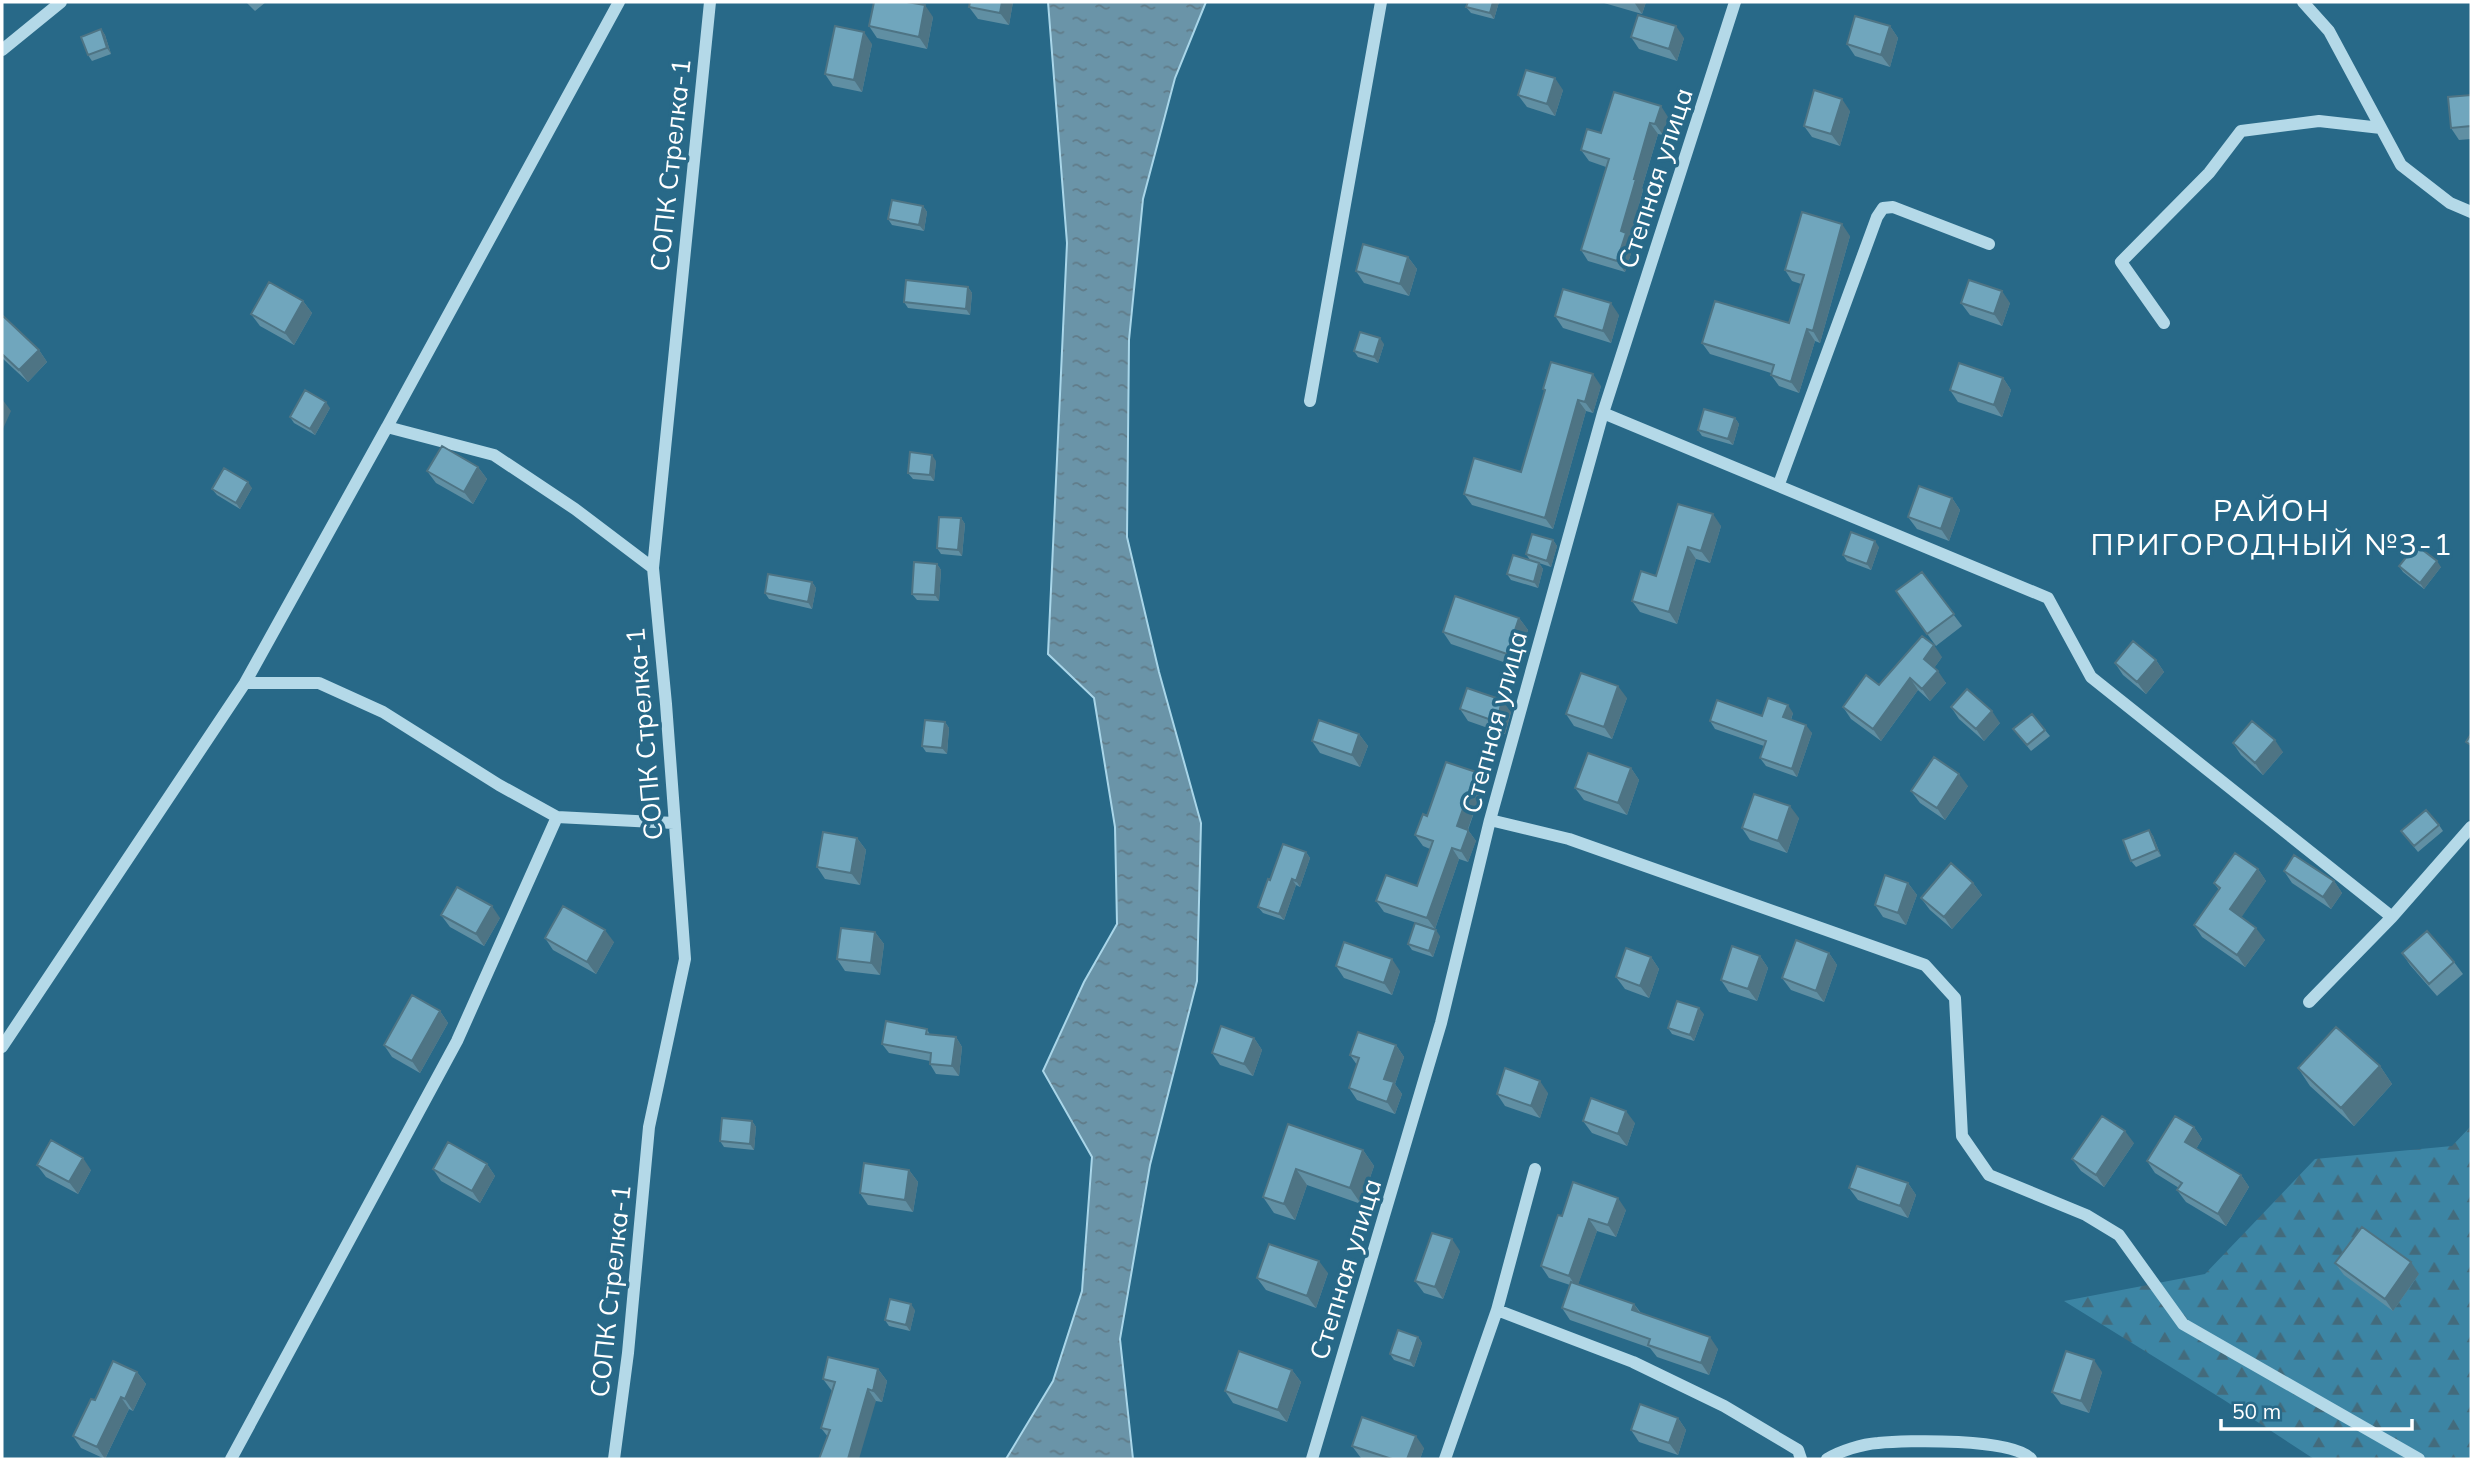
<svg xmlns="http://www.w3.org/2000/svg" width="2473" height="1461" font-family="Mulish,sans-serif">
<style>
.forest{fill:url(#forest-firs)}
.water{fill:url(#water-ripples);stroke:#a9d6e9;stroke-width:2}
.lines{fill:none;stroke-linecap:round;stroke-linejoin:round}
.minor{stroke:#b4d9e8;stroke-width:12}
.wall{fill:#608fa3}
.shaded-wall{fill:#4e7484}
.building{fill:#70a6bd;stroke:#4e7484;stroke-width:2}
.labels{text-anchor:middle;dominant-baseline:central;stroke-width:7;stroke-linejoin:round;paint-order:stroke}
.street-label{font-size:26px;fill:#fff;stroke:#286988}
.quarter-label{font-size:30px;letter-spacing:2px;fill:#fff;stroke:#286988}
</style>
<defs>
<pattern id="forest-firs" width="22" height="20" patternUnits="userSpaceOnUse" patternTransform="scale(1.75)"><rect width="22" height="20" fill="#3c85a4"/><path d="M5 1l3.5 6h-7zM16 11l3.5 6h-7z" fill="#436b7c"/></pattern>
<pattern id="water-ripples" width="26" height="14" patternUnits="userSpaceOnUse" patternTransform="scale(1.75)"><rect width="26" height="14" fill="#6a94a8"/><path d="M2 4q2-2 4 0t4 0M15 11q2-2 4 0t4 0" fill="none" stroke="#607b88"/></pattern>
</defs>
<rect width="100%" height="100%" fill="#286988"/>
<path class="forest" d="M2471 1126V1459H2314L2224 1400 2064 1301 2205 1274 2315 1159 2452 1146Z"/>
<path class="water" d="M1048 2H1206L1175 78 1143 199 1129 340 1127 537 1159 672 1201 823 1197 981 1150 1165 1120 1339 1133 1459H1006L1053 1381 1082 1291 1092 1157 1043 1071 1084 982 1117 924 1115 827 1094 698 1048 654 1067 243Z"/>
<g class="lines">
<path class="minor" d="M2303 2 2329 31 2401 165 2450 203 2471 212
M2 50 61 2
M2164 323 2121 262 2209 173 2241 131 2319 121 2381 128
M1310 401 1381 2
M1603 413 2048 598 2091 677 2392 917
M387 427 619 2
M1779 484 1877 217 1883 208 1893 207 1989 244
M245 683H319L383 712 499 785 557 817
M1490 820 1569 839 1925 965 1955 998 1962 1136 1989 1175 2086 1215 2119 1235 2183 1324 2419 1459
M2309 1002 2392 917 2471 827
M2 1047 245 683 387 427 494 455 575 509 653 568
M1497 1310 1633 1362 1724 1406 1798 1450 1801 1459
M231 1459 457 1041 557 817 674 823
M614 1459 628 1353 649 1127 685 959 666 704 653 568 710 2
M1312 1459 1441 1023 1490 820 1603 413 1735 2
M1445 1459 1497 1310 1535 1169
M1827 1459C1840 1451 1862 1444 1878 1443 1906 1440 2013 1438 2031 1459"/>
</g>
<path class="wall" d="M246 2H266L255 11Z
M970 2H1013L1009 25 978 19 969 7Z
M1499 2 1494 19 1471 13 1466 7Z
M1603 2H1646L1642 14 1604 3Z
M933 17 927 49 877 38 869 26Z
M1890 26 1898 38 1890 67 1855 56 1847 44Z
M101 29 105 35 111 54 92 61 88 55Z
M1631 37 1684 38 1677 61 1639 49Z
M872 44 862 92 833 86 825 74Z
M1563 90 1555 116 1527 107 1518 95Z
M2471 95V139L2459 140 2451 128Z
M1850 111 1840 146 1812 137 1804 126Z
M1668 117 1663 135 1658 134 1642 188 1643 190 1630 238 1634 244 1625 272 1588 261 1581 250 1606 167 1589 161 1581 150 1601 133Z
M923 206 927 212 924 231 892 225 888 219Z
M1850 236 1820 343 1815 341 1799 393 1779 386 1771 375V373L1710 354 1702 343 1789 323 1801 284 1792 281 1785 270Z
M1408 257 1417 269 1409 296 1364 283 1356 271Z
M968 287 972 293 970 315 908 308 904 302Z
M303 301 312 313 294 345 260 326 251 314Z
M1961 303H2010L2002 326 1970 315Z
M2 315 39 350 47 362 28 382 2 358Z
M1619 315 1611 343 1563 328 1555 316Z
M1384 344 1378 363 1358 357 1354 351Z
M2003 378 2011 390 2002 417 1958 402 1950 390Z
M1601 386 1593 413 1586 411 1553 529 1472 505 1464 494 1521 472 1545 392 1543 389Z
M330 408 315 435 294 423 290 417Z
M1735 418 1739 424 1733 445 1702 436 1698 430Z
M936 461 934 481 913 479 908 473Z
M478 467 487 479 473 504 436 483 427 471Z
M252 488 240 509 217 495 212 489Z
M1952 498 1960 510 1949 541 1917 529 1908 517Z
M1678 504 1721 526 1710 563 1696 559 1677 624 1640 612 1632 601 1656 576Z
M961 518 965 524 962 556 941 554 937 548Z
M1553 540 1557 546 1551 567 1530 560 1526 554Z
M1879 547 1871 570 1847 561 1843 555Z
M1539 563 1543 569 1538 588 1511 580 1507 574Z
M937 564 941 570 939 601 917 600 912 594Z
M2399 566 2441 567 2424 589 2403 572Z
M1922 572 1962 626 1936 646 1896 591Z
M812 582 816 588 812 609 769 599 765 593Z
M1519 618 1528 630 1515 666 1451 644 1443 632Z
M1942 657 1934 668 1946 683 1930 701 1918 690 1881 741 1851 719 1843 707 1879 685Z
M2156 660 2164 672 2146 694 2123 675 2115 663Z
M1627 698 1612 739 1574 726 1566 714Z
M1951 707 2000 723 1984 741 1959 719Z
M1460 709 1511 712 1505 734 1468 721Z
M1793 713 1791 720 1812 733 1797 777 1766 766 1760 758 1764 746 1715 729 1710 721Z
M945 722 949 728 947 754 926 752 922 746Z
M2013 729 2045 730 2050 736 2031 751Z
M1359 734 1368 746 1360 767 1320 753 1312 741Z
M2233 743 2283 752 2263 775 2241 755Z
M1631 768 1639 780 1627 815 1584 800 1575 788Z
M1484 784 1468 830 1476 841 1475 843 1468 862 1459 859 1435 929 1384 912 1376 901 1417 886 1430 849 1423 846 1415 835 1427 816Z
M1968 786 1945 820 1920 803 1911 791Z
M1799 818 1787 853 1750 840 1742 828Z
M2439 825 2443 831 2418 852 2401 831Z
M2149 830 2153 836 2161 856 2136 867 2131 861Z
M857 838 866 850 860 885 825 879 817 867Z
M1306 852 1310 858 1300 887 1296 885 1284 920 1263 913 1258 907 1270 880Z
M2258 869 2266 881 2241 917 2265 940 2245 967 2202 937 2194 925 2219 890 2214 883Z
M2284 871 2334 881 2342 893 2331 909 2292 883Z
M1908 883 1917 895 1906 925 1883 917 1875 905Z
M1973 883 1982 895 1952 929 1930 910 1921 898Z
M441 915 500 918 484 946 450 927Z
M875 932 884 944 880 975 845 971 837 959Z
M1440 936 1433 957 1412 950 1408 944Z
M545 938 614 942 596 974 553 950Z
M1829 953 1837 965 1824 1002 1791 990 1782 978Z
M2402 953 2454 962 2463 974 2437 996 2410 965Z
M1760 956 1768 968 1757 1001 1729 992 1721 980Z
M1651 957 1659 969 1649 998 1625 989 1616 977Z
M1336 966 1400 971 1392 995 1344 978Z
M440 1011 448 1023 420 1073 392 1057 384 1045Z
M1704 1014 1694 1041 1672 1034 1668 1028Z
M927 1029 930 1035 956 1037 962 1047 959 1076 936 1074 930 1064V1061L889 1053 882 1044Z
M1254 1038 1262 1050 1253 1076 1220 1065 1212 1053Z
M1396 1045 1404 1057 1395 1084 1402 1094 1395 1114 1357 1100 1349 1088 1357 1065 1350 1055Z
M2380 1066 2392 1084 2354 1126 2310 1086 2298 1068Z
M1548 1093 1540 1118 1505 1106 1497 1094Z
M752 1121 756 1127 754 1150 724 1147 720 1141Z
M1583 1121 1635 1123 1627 1146 1592 1133Z
M1288 1124 1363 1150 1374 1166 1361 1204 1307 1185 1295 1220 1274 1213 1263 1197Z
M2194 1127 2202 1139 2196 1149 2241 1175 2249 1187 2226 1226 2186 1202 2177 1190 2179 1188 2155 1173 2147 1161Z
M2134 1143 2104 1187 2081 1171 2072 1159Z
M487 1164 495 1176 480 1203 441 1181 433 1169Z
M37 1165 91 1170 78 1194 46 1177Z
M909 1170 918 1182 913 1212 868 1205 860 1193Z
M1908 1183 1916 1195 1908 1218 1858 1200 1849 1188Z
M1626 1210 1616 1237 1597 1231 1578 1284 1634 1304 1641 1313 1718 1349 1709 1375 1657 1357 1650 1348 1570 1320 1562 1308 1570 1285 1549 1278 1541 1266 1562 1216Z
M1460 1251 1443 1299 1424 1293 1415 1281Z
M2335 1263 2419 1274 2393 1311 2344 1275Z
M1328 1273 1316 1308 1266 1290 1257 1278Z
M915 1310 910 1331 889 1326 885 1320Z
M1418 1337 1422 1343 1414 1367 1394 1360 1390 1354Z
M878 1369 887 1381 882 1402 876 1401 828 1437 821 1428 832 1391 823 1379Z
M1292 1370 1301 1382 1287 1422 1233 1403 1225 1391Z
M137 1372 146 1384 133 1411 129 1409 105 1459 81 1448 73 1436 95 1400Z
M2102 1372 2089 1413 2061 1404 2052 1392Z
M1678 1418 1686 1430 1678 1455 1639 1442 1631 1430Z
M1352 1446 1424 1448 1420 1459H1366L1361 1458Z"/>
<path class="shaded-wall" d="M1002 2H1013L1009 25 1000 13Z
M1493 2H1499L1494 19 1490 13Z
M1634 2H1646L1642 14Z
M925 5 933 17 927 49 919 37Z
M1676 26 1684 38 1677 61 1669 49Z
M1890 26 1898 38 1890 67 1881 55Z
M101 29 105 35 111 54 107 48Z
M864 32 872 44 862 92 854 80Z
M1555 78 1563 90 1555 116 1547 104Z
M1842 99 1850 111 1840 146 1831 134Z
M1661 106 1668 117 1663 135 1655 124Z
M1650 123 1658 134 1642 188 1643 190 1630 238 1634 244 1625 272 1617 261 1621 231 1634 179Z
M923 206 927 212 924 231 919 225Z
M1842 224 1850 236 1820 343 1813 331Z
M1408 257 1417 269 1409 296 1400 284Z
M968 287 972 293 970 315 966 309Z
M2002 291 2010 303 2002 326 1994 314Z
M303 301 312 313 294 345 285 333Z
M1611 303 1619 315 1611 343 1603 331Z
M1807 329 1815 341 1799 393 1791 382Z
M1380 338 1384 344 1378 363 1374 357Z
M39 350 47 362 28 382 19 370Z
M1593 374 1601 386 1593 413 1585 402Z
M2003 378 2011 390 2002 417 1994 405Z
M2 399 11 411 2 431Z
M1578 400 1586 411 1553 529 1545 518Z
M326 402 330 408 315 435 310 429Z
M1735 418 1739 424 1733 445 1728 439Z
M932 455 936 461 934 481 930 475Z
M478 467 487 479 473 504 464 492Z
M248 482 252 488 240 509 236 503Z
M1952 498 1960 510 1949 541 1941 529Z
M1713 514 1721 526 1710 563 1701 551Z
M961 518 965 524 962 556 958 550Z
M1553 540 1557 546 1551 567 1547 561Z
M1875 541 1879 547 1871 570 1867 564Z
M1688 547 1696 559 1677 624 1669 612Z
M2437 561 2441 567 2424 589 2420 583Z
M1539 563 1543 569 1538 588 1534 582Z
M937 564 941 570 939 601 935 595Z
M812 582 816 588 812 609 808 602Z
M1519 618 1528 630 1515 666 1507 654Z
M1934 645 1942 657 1932 671 1924 659Z
M2156 660 2164 672 2146 694 2137 682Z
M1938 671 1946 683 1930 701 1922 689Z
M1910 678 1918 690 1881 741 1873 729Z
M1618 686 1627 698 1612 739 1604 727Z
M1502 700 1511 712 1505 734 1497 722Z
M1788 705 1793 713 1789 725 1783 717Z
M1992 711 2000 723 1984 741 1976 729Z
M945 722 949 728 947 754 942 748Z
M1806 725 1812 733 1797 777 1792 769Z
M1359 734 1368 746 1360 767 1352 755Z
M2275 740 2283 752 2263 775 2255 763Z
M1631 768 1639 780 1627 815 1618 803Z
M1476 772 1484 784 1465 837 1457 826Z
M1959 774 1968 786 1945 820 1937 808Z
M1790 806 1799 818 1787 853 1778 841Z
M1468 830 1476 841 1468 862 1461 851Z
M2149 830 2153 836 2161 856 2157 850Z
M857 838 866 850 860 885 851 873Z
M1452 848 1459 859 1435 929 1427 918Z
M1306 852 1310 858 1300 887 1296 881Z
M2258 869 2266 881 2239 921 2230 909Z
M1292 879 1296 885 1284 920 1279 914Z
M2334 881 2342 893 2331 909 2323 897Z
M1908 883 1917 895 1906 925 1898 913Z
M1973 883 1982 895 1952 929 1944 917Z
M492 906 500 918 484 946 476 934Z
M2256 928 2265 940 2245 967 2237 955Z
M605 930 614 942 596 974 587 962Z
M1436 930 1440 936 1433 957 1429 951Z
M875 932 884 944 880 975 871 963Z
M1829 953 1837 965 1824 1002 1816 991Z
M1760 956 1768 968 1757 1001 1748 989Z
M1651 957 1659 969 1649 998 1640 986Z
M1392 959 1400 971 1392 995 1384 983Z
M1699 1008 1704 1014 1694 1041 1690 1035Z
M440 1011 448 1023 420 1073 412 1061Z
M956 1037 962 1047 959 1076 952 1066Z
M1254 1038 1262 1050 1253 1076 1244 1064Z
M1396 1045 1404 1057 1395 1084 1402 1094 1395 1114 1387 1102 1384 1079Z
M2380 1066 2392 1084 2354 1126 2341 1108Z
M1540 1081 1548 1093 1540 1118 1531 1106Z
M1626 1111 1635 1123 1627 1146 1618 1134Z
M752 1121 756 1127 754 1150 750 1144Z
M2194 1127 2202 1139 2193 1154 2185 1142Z
M2125 1131 2134 1143 2104 1187 2096 1175Z
M1363 1150 1374 1166 1361 1204 1350 1188Z
M83 1158 91 1170 78 1194 69 1182Z
M487 1164 495 1176 480 1203 472 1191Z
M1296 1169 1307 1185 1295 1220 1284 1204Z
M909 1170 918 1182 913 1212 905 1200Z
M2241 1175 2249 1187 2226 1226 2218 1214Z
M1908 1183 1916 1195 1908 1218 1900 1206Z
M1618 1198 1626 1210 1616 1237 1608 1225Z
M1589 1219 1597 1231 1577 1288 1569 1276Z
M1452 1239 1460 1251 1443 1299 1435 1287Z
M1319 1261 1328 1273 1316 1308 1307 1296Z
M2411 1262 2419 1274 2393 1311 2385 1299Z
M911 1304 915 1310 910 1331 906 1325Z
M1634 1304 1642 1316 1632 1310Z
M1418 1337 1422 1343 1414 1367 1410 1361Z
M1710 1337 1718 1349 1709 1375 1701 1363Z
M2094 1360 2102 1372 2089 1413 2081 1401Z
M878 1369 887 1381 882 1402 873 1391Z
M1292 1370 1301 1382 1287 1422 1278 1410Z
M137 1372 146 1384 133 1411 125 1399Z
M868 1389 876 1401 859 1459H848Z
M121 1397 129 1409 105 1459 97 1447Z
M1678 1418 1686 1430 1678 1455 1669 1443Z
M1416 1436 1424 1448 1420 1459H1407Z"/>
<path class="building" d="M874 2H907L925 5 919 37 869 26Z
M970 2H1002L1000 13 969 7Z
M1468 2H1493L1490 13 1466 7Z
M1638 15 1676 26 1669 49 1631 37Z
M1855 16 1890 26 1881 55 1847 44Z
M835 26 864 32 854 80 825 74Z
M101 29 107 48 88 55 81 37Z
M1526 70 1555 78 1547 104 1518 95Z
M1814 90 1842 99 1831 134 1804 126Z
M1614 92 1661 106 1655 124 1650 123 1634 179H1636L1621 231 1626 233 1617 261 1581 250 1609 159 1581 150 1587 129 1601 133Z
M2471 95V126L2451 128 2448 97Z
M892 200 923 206 919 225 888 219Z
M1802 212 1842 224 1813 331 1807 329 1791 382 1771 375 1774 365 1702 343 1715 301 1789 323 1804 275 1785 270Z
M1363 244 1408 257 1400 284 1356 271Z
M906 280 968 287 966 309 904 302Z
M1969 280 2002 291 1994 314 1961 303Z
M269 282 303 301 285 333 251 314Z
M1563 289 1611 303 1603 331 1555 316Z
M2 315 39 350 19 370 2 354Z
M1360 332 1380 338 1374 357 1354 351Z
M1551 362 1593 374 1585 402 1578 400 1545 518 1464 494 1474 458 1521 472 1545 390 1543 389Z
M1959 363 2003 378 1994 405 1950 390Z
M305 390 326 402 310 429 290 417Z
M1704 409 1735 418 1728 439 1698 430Z
M442 446 478 467 464 492 427 471Z
M910 452 932 455 930 475 908 473Z
M224 468 248 482 236 503 212 489Z
M1919 486 1952 498 1941 529 1908 517Z
M1678 504 1713 514 1701 551 1688 547 1669 612 1632 601 1641 571 1656 576Z
M939 517 961 518 958 550 937 548Z
M1851 532 1875 541 1867 564 1843 555Z
M1532 534 1553 540 1547 561 1526 554Z
M2416 545 2437 561 2420 583 2399 566Z
M1513 555 1539 563 1534 582 1507 574Z
M914 562 937 564 935 595 912 594Z
M1922 572 1954 614 1927 634 1896 591Z
M768 574 812 582 808 602 765 593Z
M1455 596 1519 618 1507 654 1443 632Z
M1922 636 1934 645 1924 659 1938 671 1922 689 1910 678 1873 729 1843 707 1866 675 1879 685Z
M2133 641 2156 660 2137 682 2115 663Z
M1581 673 1618 686 1604 727 1566 714Z
M1467 688 1502 700 1497 722 1460 709Z
M1967 689 1992 711 1976 729 1951 707Z
M1768 698 1788 705 1783 717 1806 725 1792 769 1760 758 1766 741 1710 721 1717 700 1762 716Z
M2032 714 2045 730 2027 745 2013 729Z
M925 720 945 722 942 748 922 746Z
M1319 720 1359 734 1352 755 1312 741Z
M2252 721 2275 740 2255 763 2233 743Z
M2471 734V745L2466 742Z
M1588 753 1631 768 1618 803 1575 788Z
M1934 757 1959 774 1937 808 1911 791Z
M1446 762 1476 772 1457 826 1468 830V832L1461 851 1452 848 1427 918 1376 901 1386 875 1417 886 1433 841 1415 835 1423 814 1427 816Z
M1754 794 1790 806 1778 841 1742 828Z
M2426 810 2439 825 2414 846 2401 831Z
M2149 830 2157 850 2131 861 2123 840Z
M823 832 857 838 851 873 817 867Z
M1283 844 1306 852 1296 881 1292 879 1279 914 1258 907 1268 879 1270 880Z
M2235 853 2258 869 2230 909 2256 928 2237 955 2194 925 2220 888 2214 883Z
M2294 855 2334 881 2323 897 2284 871Z
M1951 863 1973 883 1944 917 1921 898Z
M1885 875 1908 883 1898 913 1875 905Z
M457 887 492 906 476 934 441 915Z
M563 906 605 930 587 962 545 938Z
M1415 923 1436 930 1429 951 1408 944Z
M841 928 875 932 871 963 837 959Z
M2427 931 2454 962 2429 984 2402 953Z
M1796 940 1829 953 1816 991 1782 978Z
M1344 942 1392 959 1384 983 1336 966Z
M1732 946 1760 956 1748 989 1721 980Z
M1626 948 1651 957 1640 986 1616 977Z
M412 995 440 1011 412 1061 384 1045Z
M1677 1001 1699 1008 1690 1035 1668 1028Z
M886 1021 927 1029 926 1034 956 1037 952 1066 930 1064 931 1053 882 1044Z
M1221 1026 1254 1038 1244 1064 1212 1053Z
M2336 1027 2380 1066 2341 1108 2298 1068Z
M1358 1032 1396 1045 1384 1079 1394 1082 1387 1102 1349 1088 1359 1058 1350 1055Z
M1505 1068 1540 1081 1531 1106 1497 1094Z
M1591 1098 1626 1111 1618 1134 1583 1121Z
M2102 1116 2125 1131 2096 1175 2072 1159Z
M2175 1116 2194 1127 2185 1142 2241 1175 2218 1214 2177 1190 2182 1183 2147 1161Z
M722 1118 752 1121 750 1144 720 1141Z
M1288 1124 1363 1150 1350 1188 1296 1169 1284 1204 1263 1197Z
M51 1140 83 1158 69 1182 37 1165Z
M448 1142 487 1164 472 1191 433 1169Z
M864 1163 909 1170 905 1200 860 1193Z
M1857 1166 1908 1183 1900 1206 1849 1188Z
M1573 1182 1618 1198 1608 1225 1589 1219 1569 1276 1541 1266 1558 1215 1562 1216Z
M2362 1227 2411 1262 2385 1299 2335 1263Z
M1432 1233 1452 1239 1435 1287 1415 1281Z
M1269 1244 1319 1261 1307 1296 1257 1278Z
M1571 1282 1634 1304 1632 1310 1710 1337 1701 1363 1648 1345 1650 1339 1562 1308Z
M890 1299 911 1304 906 1325 885 1320Z
M1398 1330 1418 1337 1410 1361 1390 1354Z
M1239 1351 1292 1370 1278 1410 1225 1391Z
M2066 1351 2094 1360 2081 1401 2052 1392Z
M828 1357 878 1369 873 1391 868 1389 848 1459H819L830 1430 821 1428 835 1382 823 1379Z
M113 1361 137 1372 125 1399 121 1397 97 1447 73 1436 91 1399 95 1400Z
M1640 1404 1678 1418 1669 1443 1631 1430Z
M1362 1417 1416 1436 1407 1459H1392L1352 1446Z"/>
<g class="labels">
<g class="street-label">
<text transform="translate(670 165) rotate(-84)">СОПК Стрелка-1</text>
<text transform="translate(1655 178) rotate(-72)">Степная улица</text>
<text transform="translate(1494 722) rotate(-75)">Степная улица</text>
<text transform="translate(644 734) rotate(-95)">СОПК Стрелка-1</text>
<text transform="translate(1345 1269) rotate(-73)">Степная улица</text>
<text transform="translate(610 1291) rotate(-84)">СОПК Стрелка-1</text>
</g>
<g class="quarter-label">
<text x="2272" y="510">РАЙОН<tspan x="2272" dy="34">ПРИГОРОДНЫЙ №3-1</tspan></text>
</g>
</g>
<rect width="2473" height="1461" fill="none" stroke="#ffffff" stroke-width="7"/>
<path d="M2221 1419v10h191v-10" fill="none" stroke="#ffffff" stroke-width="3.5"/>
<text x="2232" y="1419" font-size="21" fill="#ffffff" stroke="#286988" stroke-width="5" paint-order="stroke">50 m</text>
</svg>
